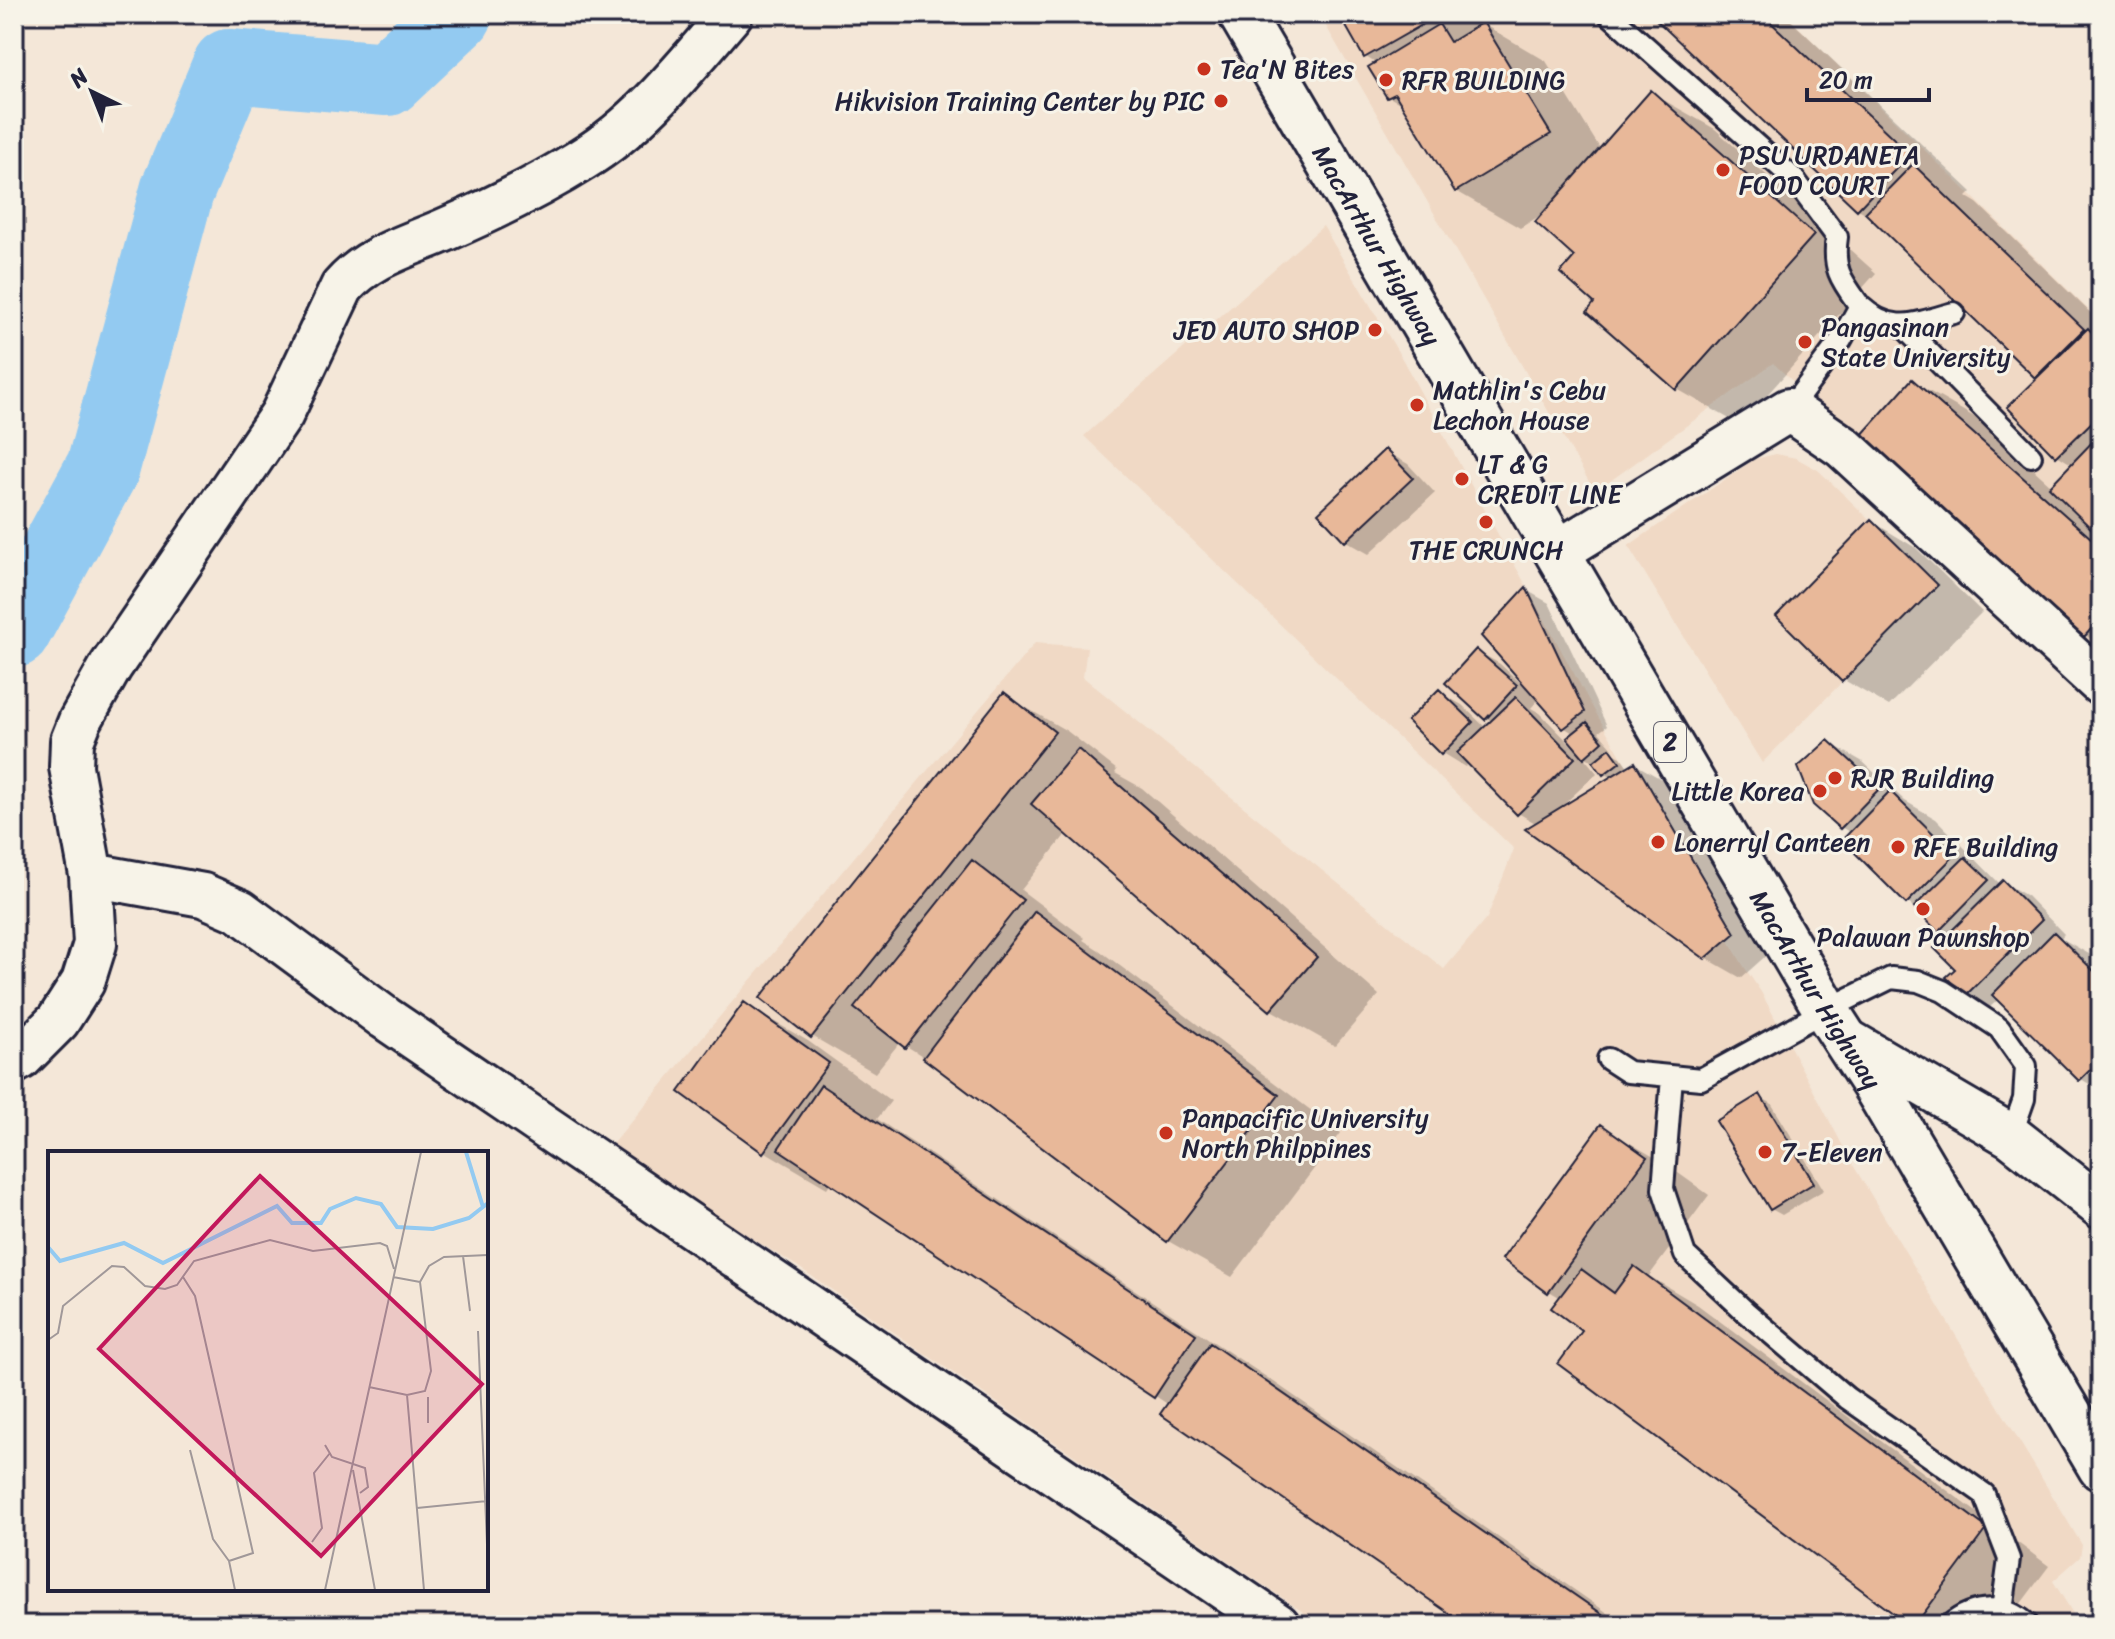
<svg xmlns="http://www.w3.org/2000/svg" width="2115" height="1639" font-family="Sriracha,sans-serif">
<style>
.built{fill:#f0d9c5}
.shadow{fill:#0003;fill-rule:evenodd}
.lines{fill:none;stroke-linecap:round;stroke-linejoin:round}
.river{stroke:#93caf1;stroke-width:74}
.building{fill:#e8b899;stroke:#22223b;stroke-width:2}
.lane-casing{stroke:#22223b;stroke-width:26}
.street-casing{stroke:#22223b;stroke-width:48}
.primary-casing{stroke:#22223b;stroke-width:50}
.lane{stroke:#f7f3e8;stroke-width:20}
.street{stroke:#f7f3e8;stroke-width:42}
.primary{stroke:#f7f3e8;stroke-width:44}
.poi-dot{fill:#c8321e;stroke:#f7f3e8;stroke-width:3}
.labels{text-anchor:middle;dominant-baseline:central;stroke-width:6;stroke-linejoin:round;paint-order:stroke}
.shield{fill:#f7f3e8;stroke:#62616f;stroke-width:2}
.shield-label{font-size:24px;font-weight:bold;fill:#22223b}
.poi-label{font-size:26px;fill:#22223b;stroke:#f7f3e8;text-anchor:start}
.street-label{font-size:26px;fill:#22223b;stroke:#f7f3e8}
.inset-river{fill:none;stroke:#93caf1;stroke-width:4}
.inset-road{fill:none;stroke:#a09899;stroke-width:2}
.view{fill:#c2185b;fill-opacity:0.15;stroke:#c2185b;stroke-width:4}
.inset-edge{fill:none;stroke:#22223b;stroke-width:4}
</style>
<rect width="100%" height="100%" fill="#f4e7d8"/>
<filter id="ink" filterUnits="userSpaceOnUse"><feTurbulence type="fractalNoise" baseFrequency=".0125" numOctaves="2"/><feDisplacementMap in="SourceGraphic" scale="16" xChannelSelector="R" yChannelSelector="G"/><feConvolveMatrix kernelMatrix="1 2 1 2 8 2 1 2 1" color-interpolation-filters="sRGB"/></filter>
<g filter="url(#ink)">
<path class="built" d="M1319 14H1785L2101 322V664L1773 363 1595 492Z
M1323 226 1404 362 1589 701 1743 965 1761 992 1853 1165 2082 1545 2080 1557 2053 1581 2080 1625H1322L797 1266 608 1149 1035 643 1087 647 1083 677 1444 969 1487 918 1514 849 1084 436Z
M1776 454 1796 458 1818 470 1938 585 1762 763 1628 546 1755 459Z"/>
<path class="shadow" d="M1341 14H1473L1480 26 1483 24 1546 61 1601 150 1651 93 1715 129 1876 273 1740 425 1677 389 1597 303 1576 257 1544 213 1520 228 1456 191 1405 106 1389 97 1377 64 1366 57Z
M1653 14H1784L1972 192 1967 197 1977 203 2101 323V645L2085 635 1913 382 1976 418 2052 486 2073 465 2057 455 2039 379 1871 216 1858 209Z
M1385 451 1408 464 1435 493 1369 554 1346 541Z
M1871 521 1916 548 1982 612 1889 706 1844 680Z
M1526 590 1549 603 1607 726 1599 732 1613 748 1610 751 1621 757 1629 768 1635 764 1670 784 1769 953 1741 978 1706 958 1537 824 1518 813 1469 763 1465 767 1442 753 1439 692 1462 705 1486 728 1493 722 1487 718 1477 651 1500 664 1527 689 1529 687ZM1539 699 1565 728 1575 734 1577 747 1575 749 1540 713 1531 708ZM1581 754 1596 763 1604 773 1613 778 1561 807 1597 773Z
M1004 695 1067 731 1117 770 1115 773 1142 788 1379 995 1335 1046 1271 1010 1067 833 1021 890 1085 938 1083 940 1099 950 1341 1133 1232 1277 1168 1241 932 1062 900 1042 875 1073 812 1036Z
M1828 742 1863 762 1905 801 1936 819 2001 885 2003 882 2027 896 2064 934 2061 938 2089 954 2101 966V1091L2081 1079 1999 999 1989 1008 1966 995 1949 936 1907 902 1851 833 1841 827Z
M745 1005 808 1041 891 1101 877 1119 1274 1382 1625 1625H1469L1169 1405 831 1182 827 1188 764 1151Z
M1760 1097 1771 1103 1824 1190 1782 1215 1771 1209Z
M1601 1126 1664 1163 1709 1195 1649 1276 1698 1305 2049 1566 2005 1625H1913L1584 1331 1561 1298 1549 1291Z"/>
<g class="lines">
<path class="river" d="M14 631 103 467 177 191 229 66 387 79 456 14"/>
</g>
<path class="building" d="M1339 14H1432L1434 18 1364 58Z
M1650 14H1762L1910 154 1857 210Z
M1483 22 1551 134 1455 192 1395 94 1387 98 1368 67 1439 24 1450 42Z
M1651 90 1814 235 1676 390 1587 312 1594 303 1560 273 1574 257 1535 222Z
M1913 164 2084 329 2035 378 1865 213Z
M2088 328 2101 342V413L2056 457 2007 407Z
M1912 379 2101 547V618L2084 637 1860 437Z
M2101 433V538L2049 487Z
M1385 449 1413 478 1345 542 1318 513Z
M1871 519 1938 585 1842 682 1776 616Z
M1526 587 1585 712 1563 729 1481 636Z
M1476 649 1517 685 1485 720 1445 683Z
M1439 689 1473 722 1441 755 1407 721Z
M1004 692 1055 732 811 1038 760 998Z
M1516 697 1575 758 1517 815 1457 753Z
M1587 722 1603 741 1584 758 1567 738Z
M1828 740 1880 788 1840 829 1813 805 1798 767Z
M1610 748 1620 762 1603 775 1593 762Z
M1078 749 1317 957 1270 1011 1031 804Z
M1635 762 1735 933 1705 959 1525 829Z
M1890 791 1955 855 1906 904 1842 840Z
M1965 857 1989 880 1938 932 1914 907Z
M972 860 1023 900 905 1048 854 1008Z
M2003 880 2042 920 1965 996 1946 977 1955 969 1934 948Z
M1035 911 1279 1095 1167 1242 923 1058Z
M2054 932 2101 978V1059L2079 1081 1992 995Z
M744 1002 829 1063 763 1153 679 1092Z
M821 1085 1196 1334 1154 1398 778 1149Z
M1760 1094 1814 1183 1770 1210 1716 1121Z
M1601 1124 1647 1157 1548 1293 1502 1259Z
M1634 1266 1987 1528 1915 1625H1909L1558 1364 1582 1331 1551 1308 1581 1269 1614 1293Z
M1210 1343 1618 1625H1466L1160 1414Z"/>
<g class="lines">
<defs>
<path id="lane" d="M1609 14 1794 179 1837 237C1832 270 1842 281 1860 306L1841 340 1789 410
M1860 306C1893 336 1915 323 1954 313
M1903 326 2031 456
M1608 1059 1628 1072 1701 1079 1826 1010 1891 978 1918 981 1943 991 1999 1028 2026 1066 2024 1099 2011 1136
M1672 1077 1663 1189 1685 1255 1746 1312 1847 1398 1984 1494 2009 1559 2002 1610
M1950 1625C1974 1605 2005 1603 2028 1625"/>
<path id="street" d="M1559 551 1789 410 1843 447 2101 684
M91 875 203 895 240 911 385 1018 1278 1625
M1843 1038 2011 1136 2101 1207
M14 1062 21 1058 58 1021 83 982 95 944 91 875 71 767 72 741 80 721 111 666 282 414 342 287C370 255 409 246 447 229 493 209 540 186 583 159 641 124 687 65 731 14"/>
<g id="primary">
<path id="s1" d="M1241 14 1826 1010 1877 1089 2101 1468"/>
</g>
</defs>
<use href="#lane" class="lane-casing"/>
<use href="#street" class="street-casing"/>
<use href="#primary" class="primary-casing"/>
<use href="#lane" class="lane"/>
<use href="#street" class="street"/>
<use href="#primary" class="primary"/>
</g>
</g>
<g class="poi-dot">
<circle cx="1204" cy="69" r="8"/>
<circle cx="1386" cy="80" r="8"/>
<circle cx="1221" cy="101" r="8"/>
<circle cx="1723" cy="170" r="8"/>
<circle cx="1375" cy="330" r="8"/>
<circle cx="1805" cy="342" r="8"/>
<circle cx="1417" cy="405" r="8"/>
<circle cx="1462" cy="479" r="8"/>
<circle cx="1486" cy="522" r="8"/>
<circle cx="1835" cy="778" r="8"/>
<circle cx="1820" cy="791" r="8"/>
<circle cx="1658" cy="842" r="8"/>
<circle cx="1898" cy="847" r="8"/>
<circle cx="1923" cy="909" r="8"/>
<circle cx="1166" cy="1133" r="8"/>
<circle cx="1765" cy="1152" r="8"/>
</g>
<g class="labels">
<rect class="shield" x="1654" y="722" width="32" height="40" rx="6"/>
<g class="shield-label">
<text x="1670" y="742">2</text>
</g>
<g class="poi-label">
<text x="1220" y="69">Tea'N Bites</text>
<text x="1402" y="80">RFR BUILDING</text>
<text x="1205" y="101" text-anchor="end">Hikvision Training Center by PIC</text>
<text x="1739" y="155">PSU URDANETA<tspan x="1739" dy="30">FOOD COURT</tspan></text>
<text x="1821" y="327">Pangasinan<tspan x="1821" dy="30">State University</tspan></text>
<text x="1359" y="330" text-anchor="end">JED AUTO SHOP</text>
<text x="1433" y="390">Mathlin's Cebu<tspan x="1433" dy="30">Lechon House</tspan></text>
<text x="1478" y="464">LT &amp; G<tspan x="1478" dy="30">CREDIT LINE</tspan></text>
<text x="1486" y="550" text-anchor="middle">THE CRUNCH</text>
<text x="1851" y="778">RJR Building</text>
<text x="1804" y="791" text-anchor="end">Little Korea</text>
<text x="1674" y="842">Lonerryl Canteen</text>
<text x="1914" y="847">RFE Building</text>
<text x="1923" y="937" text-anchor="middle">Palawan Pawnshop</text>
<text x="1182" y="1118">Panpacific University<tspan x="1182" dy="30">North Philppines</tspan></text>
<text x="1781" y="1152">7-Eleven</text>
</g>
<g class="street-label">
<text stroke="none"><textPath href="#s1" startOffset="268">MacArthur Highway</textPath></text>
<text stroke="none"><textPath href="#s1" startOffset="1132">MacArthur Highway</textPath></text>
</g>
</g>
<g transform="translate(48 1151)">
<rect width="440" height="440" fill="#f4e7d8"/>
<path class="inset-river" d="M418 1 435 56M0 96 12 110 76 92 115 112 229 55 244 72H273L282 58 308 47 333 53 349 76 385 78 421 67 440 52"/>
<path class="inset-road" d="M415 105 422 160M135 126 147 145 205 402 181 410 187 439M345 126 372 131M430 180 440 417M0 189 10 182 15 155 64 115 76 116 97 135 117 138 129 134 146 110 222 89 265 100 332 92 339 95 346 118M321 236 359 244 377 240 383 220 372 131 381 115 396 106 440 104M359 244 376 439M380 246V272M277 294 284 306 317 317 320 336 312 342M142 299 165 388 181 410M305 319 327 439M369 357 439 350M264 391 274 377 266 322 282 302M277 439 373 1"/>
<path class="view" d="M212 25 434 233 273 405 51 198Z"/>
<rect width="440" height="440" class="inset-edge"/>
</g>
<rect width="2115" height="1639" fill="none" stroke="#f7f3e8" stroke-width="48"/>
<rect x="24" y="24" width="2067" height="1591" fill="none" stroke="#22223b" stroke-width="3" filter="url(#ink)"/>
<g transform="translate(92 92) rotate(317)" stroke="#f7f3e8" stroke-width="6" paint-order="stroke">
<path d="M0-6L14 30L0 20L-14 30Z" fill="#22223b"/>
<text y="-12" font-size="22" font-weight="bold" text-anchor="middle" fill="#22223b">N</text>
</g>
<path d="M1807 88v12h122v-12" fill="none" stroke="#22223b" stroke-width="4"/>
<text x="1819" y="88" font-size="24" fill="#22223b" stroke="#f7f3e8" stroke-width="6" paint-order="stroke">20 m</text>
</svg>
